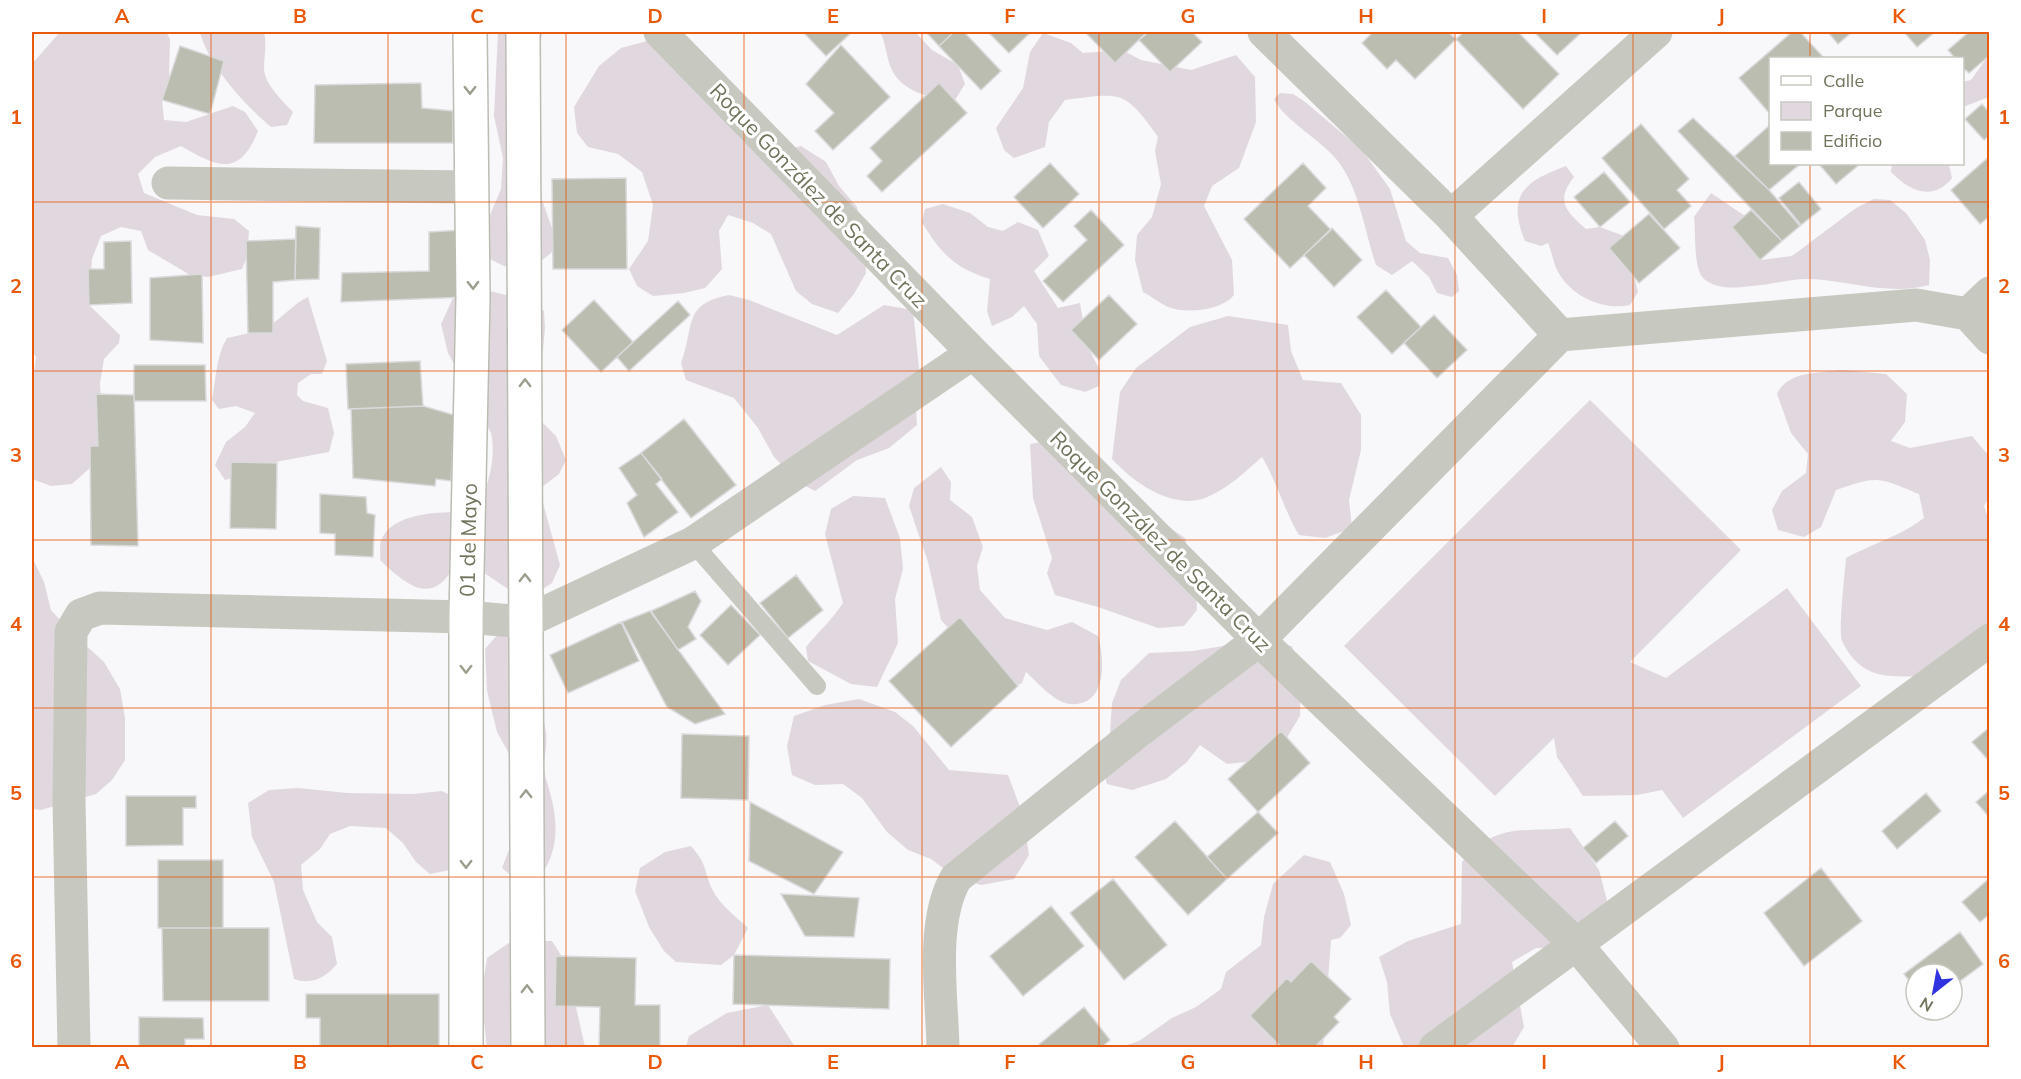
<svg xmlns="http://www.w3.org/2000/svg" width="2021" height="1079" font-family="Mulish,sans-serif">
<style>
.green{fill:#e0d8de}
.building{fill:#bbbdb0;stroke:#dad9db;stroke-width:1.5}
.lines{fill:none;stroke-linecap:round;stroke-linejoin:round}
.secondary-casing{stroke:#bbbdb3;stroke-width:36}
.lane{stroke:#c7c9c0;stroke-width:18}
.street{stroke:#c7c9c0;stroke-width:33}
.secondary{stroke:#fff;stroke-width:33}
.oneway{stroke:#9b9e8d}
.grid{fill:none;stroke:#e8590c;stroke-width:1.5;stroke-opacity:0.55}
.labels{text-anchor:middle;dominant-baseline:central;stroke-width:6;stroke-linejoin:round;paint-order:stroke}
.street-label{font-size:21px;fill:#70755c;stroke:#fff}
.neatline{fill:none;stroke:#e8590c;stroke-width:2}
.grid-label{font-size:20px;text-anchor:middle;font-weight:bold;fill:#e8590c}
</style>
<rect width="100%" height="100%" fill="#f8f7f9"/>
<path class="green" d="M60 32H166L170 39 169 80 162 100 164 120 186 122 233 106 245 112 258 131C239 178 217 167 181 146L155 157 138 174 144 193 197 215 234 219 249 231 247 257 242 269 208 277 190 275 148 250 141 231 121 227 101 236 92 259 89 305 120 335 119 343 104 359 100 383 103 441 90 468 72 484 51 486 32 479V390L36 357 32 351V64Z
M200 32H264C267 45 264 56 264 69 265 85 283 101 293 112L287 125 271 127C245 105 208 65 200 32Z
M498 32H543L538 50 541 166 536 183 553 231V251C528 275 513 273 485 256V227L501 189 503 158 494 116Z
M880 32H915L932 50 958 65 965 84 955 100C932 99 901 92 891 68 886 56 886 43 880 32Z
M1043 33 1071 43 1083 53 1122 50 1141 60 1191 70 1236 55 1255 77 1256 122 1239 168 1212 186 1204 206 1232 260 1234 295C1221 311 1186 314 1168 307 1159 303 1151 296 1143 292L1135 260 1137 235 1152 217 1161 184 1155 151 1158 137C1124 89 1122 93 1065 100L1049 122 1045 147 1014 158 1004 150 996 128 1023 88 1030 52Z
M647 41 771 153 801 146 826 162 839 186 857 207 865 242 866 273 854 294 838 313 812 304 796 291 771 234 753 223 728 215 719 231 722 269 705 288 684 293 653 296 637 286 629 269 648 241 653 205 642 172 618 154 588 147 577 133 574 107 599 66 621 48Z
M1989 55V97L1963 107 1962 82 1971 80Z
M1280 93 1293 94 1304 101 1362 150 1390 189 1406 241 1420 253 1448 258 1457 275 1459 291 1452 297 1437 293 1429 277 1412 261 1392 275 1376 265C1365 233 1360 192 1340 164 1323 140 1285 122 1274 99Z
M1892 164H1949L1952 178C1933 202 1909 191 1891 172Z
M1566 166 1574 177C1555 201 1566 211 1586 229L1600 227 1624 236 1638 292 1630 305C1603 311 1570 296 1557 270 1553 262 1552 252 1548 243L1541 246 1525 241C1506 195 1525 181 1566 166Z
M1711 193 1745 216 1749 237 1761 260 1792 256 1856 208 1874 199 1890 200 1906 213 1925 240 1930 260 1929 285C1890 296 1850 281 1811 279 1792 278 1772 285 1752 286 1735 288 1718 290 1704 279 1693 269 1696 233 1694 217Z
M943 204 970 213 988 227 1003 231 1018 222 1038 230 1049 256 1034 271 1058 308 1080 303 1087 346 1100 370 1099 386 1085 392 1061 385 1039 356 1037 324 1024 306 1012 317 992 326 987 311 990 279C956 269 940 253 922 222L925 209Z
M482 289 514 297 544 311 545 328 540 382 541 421 556 436 566 460 559 474 542 487 543 503 560 565 552 583 540 591 517 595 478 569 455 564C433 608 406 585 380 560 381 554 379 546 381 541 391 510 450 511 476 513 487 488 497 460 491 433L448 353 441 324 453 298Z
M729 295 749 300 837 335 884 305 913 310 920 378 915 393 917 425 889 448 857 460 815 491 798 482 774 457 758 428 734 398 686 380 681 363C695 326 682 304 729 295Z
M308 297 327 361 322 374H311L298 383 297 395 303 401 328 408 334 433 329 452 270 463 249 473 225 480 215 465 226 442 245 427 255 413 236 406 219 409 212 400C216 379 216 356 227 338 246 334 266 330 281 317 291 309 296 303 308 297Z
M1228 316 1288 325 1291 351 1303 380 1341 383 1361 415V450L1349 500 1352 528 1325 538 1299 535C1284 510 1277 482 1262 457 1245 472 1226 490 1205 498 1172 510 1133 482 1112 459L1120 392 1136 368 1190 327Z
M1842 370 1886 374 1907 394 1905 422 1891 441 1910 448 1972 436 1989 456V498L1984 506 1990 524 1989 659C1975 675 1899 680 1878 674 1861 670 1849 656 1842 641 1838 632 1845 572 1846 558 1871 544 1901 536 1924 518L1919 494C1878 477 1878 475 1836 490L1821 527 1804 537 1778 530 1772 510 1782 491 1806 473 1808 454 1791 433 1777 394C1787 371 1820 373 1842 370Z
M1590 400 1741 550 1630 662 1666 678 1787 588 1861 686 1683 818 1662 790 1637 795 1583 796 1557 757 1554 738 1495 796 1344 646Z
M1059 439 1145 511 1185 538 1195 576 1197 610 1184 626 1158 628 1098 607 1055 595 1047 573 1052 558 1033 498 1030 444Z
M941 467 951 482 950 500 972 517 983 547 977 566 980 590 1005 618 1047 630 1072 622 1098 636C1105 660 1107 707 1070 704 1055 703 1037 682 1026 672L1022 683 1006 692 941 620 928 562 909 506 914 488Z
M853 496 885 498 900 538 903 569 895 599 898 643 877 687 851 684 808 661 806 647C819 631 832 620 843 603L825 534 831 509Z
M32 557 44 582 51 610 71 632 104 662 120 689 125 718V760L112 780 96 794 41 810 32 809Z
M505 626C518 656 543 702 546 733 548 748 541 765 546 779 556 810 562 841 544 871L515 879 502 868 518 826 512 759 497 732 487 691 485 649Z
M1259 640 1292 646 1301 674 1300 716 1274 759 1227 764 1200 745 1187 762 1166 779 1132 790 1107 784 1099 756 1110 733 1112 703 1121 680 1149 653 1193 651Z
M859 699 895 712 913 726 949 770 1008 775 1023 815 1029 855 1014 879 981 885 956 878 931 859 908 850 887 832 862 798 843 784 815 785 792 775 787 746 794 716 825 705Z
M298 788 347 793 413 794 442 791 466 803 450 870 430 874 416 862 403 843 386 828 350 826 330 834 320 849 301 865 303 890 317 922 332 937 337 964C325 978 312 985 294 979L274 882 252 837 248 803 269 790Z
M1570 828 1599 870 1611 916 1594 949 1536 948 1512 962 1524 1027 1512 1047H1404L1390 1014 1387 982 1379 957 1408 941 1461 924 1462 862C1499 821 1521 833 1570 828Z
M691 846C708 866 703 868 712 889 720 905 735 916 748 928L734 955 721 965 676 962 664 951 649 927 635 891 640 868 665 852Z
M1304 855 1330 862 1344 894 1351 925 1340 938 1331 940 1323 1047 1118 1048 1139 1041 1172 1018 1196 1007 1221 989 1226 972 1261 945 1264 917 1273 884Z
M512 941H552L566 963 585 1047H487L481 997 487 958Z
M768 1005 795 1047H686L689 1036 727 1013Z"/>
<path class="building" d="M803 32H852L826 56Z
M926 32H954L939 46Z
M954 32H964L1001 71 981 90 939 46Z
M988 32H1031L1009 53Z
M1089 32H1147L1115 63 1087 34Z
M1149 32H1192L1202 42 1170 72 1139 40Z
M1373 32H1448L1456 39 1415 79 1396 60 1387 69 1362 43Z
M1464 32H1518L1559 74 1523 109 1456 39Z
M1534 32H1582L1557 55Z
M1792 32H1800L1824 58H1770V114L1739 78Z
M1828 32H1852L1838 44Z
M1904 32H1935L1917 47Z
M1969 32H1987L1990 34V55L1969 73 1962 67V58H1955L1948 50Z
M841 45 890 97 833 150 815 131 834 113 806 84Z
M180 46 224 61 210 114 162 100Z
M421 83 422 108 453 111V143H314L315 85Z
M939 83 967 113 882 192 867 176 882 161 870 148Z
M1982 104 1990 113V135L1984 140 1965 119Z
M1693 118 1769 190 1800 226 1782 241 1678 131Z
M1641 124 1689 179 1677 190 1691 206 1664 229 1602 158Z
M1770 125V164H1800L1769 190 1735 156Z
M1990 156V216L1980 224 1951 190Z
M1050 163 1079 194 1043 228 1014 197Z
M1303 163 1326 188 1308 206 1331 230 1290 268 1244 219Z
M1819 164H1860L1836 184Z
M1604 172 1630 202 1600 227 1574 197Z
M626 178 627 269H553L552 179Z
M1799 182 1821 209 1801 225 1779 198Z
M1091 210 1124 245 1063 302 1043 281 1087 240 1074 226Z
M1751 210 1782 241 1760 260 1732 227Z
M1649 214 1680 248 1639 283 1609 248Z
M296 226 320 228 319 279 295 280Z
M1332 228 1362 260 1334 287 1304 255Z
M464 230 467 297 341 302 342 273 429 271V232Z
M296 239 295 280 273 282V333H248L246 241Z
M131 241 132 303 89 305 88 269H104V242Z
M202 274 203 343 150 340V278Z
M1386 290 1421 327 1392 354 1357 317Z
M1109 295 1137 324 1099 360 1071 330Z
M594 300 633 342 601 372 562 330Z
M678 301 690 315 629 371 617 357Z
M1434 315 1467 350 1437 378 1404 343Z
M420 361 423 406 348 409 346 364Z
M134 365H205L206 401H134Z
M96 394 134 395 138 546 91 545 90 446H98Z
M423 406 454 415 451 481 436 479 435 486 353 478 351 409Z
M684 419 736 485 691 518 641 453Z
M641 453 662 479 656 484 678 512 644 537 627 503 637 495 619 468Z
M231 462 277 463 276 529 230 528Z
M320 494 366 497 367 513 375 515 373 557 335 555V534L320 533Z
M796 575 823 610 788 638 760 603Z
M695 591 701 601 688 627 696 639 678 650 651 611Z
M731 605 760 635 728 665 700 635Z
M650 611 725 714 695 724 667 707 622 622Z
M960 617 1018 686 951 747 889 681Z
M621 622 639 661 568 693 550 655Z
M1990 727V762L1972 742Z
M1281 731 1310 763 1258 812 1228 779Z
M682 734 749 736 748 800 681 798Z
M1990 790V818L1976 802Z
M1926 793 1941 811 1897 849 1882 831Z
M126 796H196V808H183V845L126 846Z
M750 802 843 852 814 894 749 861Z
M1258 812 1278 833 1227 879 1207 857Z
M1175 821 1227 879 1188 915 1135 857Z
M1615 821 1628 836 1596 863 1583 848Z
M158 860H223V928H158Z
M1821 868 1862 921 1804 966 1764 913Z
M1990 878V914L1980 922 1962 902Z
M1113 879 1167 945 1124 980 1070 913Z
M781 894 859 898 854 937 805 936Z
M1051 906 1084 946 1023 996 990 956Z
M162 928H269V1001H163Z
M1960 932 1983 964 1952 987V974H1916V990L1904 974Z
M734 955 890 959 889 1009 733 1004Z
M556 956 636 958 635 1005H660V1048H599L600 1007 555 1006Z
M1311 961 1351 999 1334 1017 1339 1022 1314 1048H1282L1250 1016 1287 978 1291 982Z
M306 994H439V1048H320V1018H306Z
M1084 1007 1110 1040 1101 1048H1035Z
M139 1017 203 1018 204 1039H185V1048H139Z"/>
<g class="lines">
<defs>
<g id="secondary">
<path d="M523 32 528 1048"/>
<path id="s1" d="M466 1048V617L473 297 470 32"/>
</g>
</defs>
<use href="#secondary" class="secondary-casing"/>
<path class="lane" d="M693 543 817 686"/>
<path class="street" d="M660 32 973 353 1259 640 1575 943 1663 1048
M1264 32 1451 216 1560 335
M168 183 470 187
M1451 216 1656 32
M1968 314 1990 293
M74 1048 69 801 71 632 81 615 100 608 466 617 525 622 693 543 973 353
M943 1048C942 996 930 923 956 878L1140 730 1259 640 1560 335 1916 305 1968 314 1990 338
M1435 1048 1990 640"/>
<use href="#secondary" class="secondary"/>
</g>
<defs><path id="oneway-chevron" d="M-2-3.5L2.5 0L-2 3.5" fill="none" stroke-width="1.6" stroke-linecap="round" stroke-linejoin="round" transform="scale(1.5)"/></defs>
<g class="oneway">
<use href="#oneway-chevron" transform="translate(470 90) rotate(90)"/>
<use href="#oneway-chevron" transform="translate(473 285) rotate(89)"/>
<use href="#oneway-chevron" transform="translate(525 383) rotate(-90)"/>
<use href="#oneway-chevron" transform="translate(525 578) rotate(-90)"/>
<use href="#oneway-chevron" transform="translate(466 669) rotate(90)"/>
<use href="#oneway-chevron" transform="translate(526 794) rotate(-90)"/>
<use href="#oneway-chevron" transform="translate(466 864) rotate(90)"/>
<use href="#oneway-chevron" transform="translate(527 989) rotate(-90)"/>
</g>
<path class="grid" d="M211 32V1048M388 32V1048M566 32V1048M744 32V1048M922 32V1048M1099 32V1048M1277 32V1048M1455 32V1048M1633 32V1048M1810 32V58M1810 164V1048M32 202H1990M32 371H1990M32 540H1990M32 708H1990M32 877H1990"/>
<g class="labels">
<g class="street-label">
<text transform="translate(819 195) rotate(46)">Roque González de Santa Cruz</text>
<text stroke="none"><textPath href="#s1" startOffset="508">01 de Mayo</textPath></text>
<text transform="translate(1161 541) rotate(45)">Roque González de Santa Cruz</text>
</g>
</g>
<rect width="2021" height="1079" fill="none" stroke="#ffffff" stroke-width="66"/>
<rect x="1769" y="57" width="195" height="108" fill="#ffffff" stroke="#c6c8be" stroke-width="1.5"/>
<rect x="1781" y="76" width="30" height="9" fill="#ffffff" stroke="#c6c8be" stroke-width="1.5"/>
<text x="1823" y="87" font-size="18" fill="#70755c">Calle</text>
<rect x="1781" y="102" width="30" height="18" fill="#e0d8de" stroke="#c6c8be" stroke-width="1.5"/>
<text x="1823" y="117" font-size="18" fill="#70755c">Parque</text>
<rect x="1781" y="132" width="30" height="18" fill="#bbbdb0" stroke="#c6c8be" stroke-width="1.5"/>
<text x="1823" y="147" font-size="18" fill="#70755c">Edificio</text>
<g transform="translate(1934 992) rotate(211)"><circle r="28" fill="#ffffff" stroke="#c6c8be" stroke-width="1.5"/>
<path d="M0-4.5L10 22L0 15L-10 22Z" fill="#3033e0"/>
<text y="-9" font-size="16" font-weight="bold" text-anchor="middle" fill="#70755c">N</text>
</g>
<rect x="33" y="33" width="1955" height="1013" class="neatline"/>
<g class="grid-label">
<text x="122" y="23">A</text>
<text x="300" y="23">B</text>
<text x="477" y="23">C</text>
<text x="655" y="23">D</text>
<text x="833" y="23">E</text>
<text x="1010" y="23">F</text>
<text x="1188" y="23">G</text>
<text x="1366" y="23">H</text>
<text x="1544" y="23">I</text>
<text x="1721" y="23">J</text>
<text x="1899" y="23">K</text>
<text x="16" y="124">1</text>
<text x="2004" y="124">1</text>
<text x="16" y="293">2</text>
<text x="2004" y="293">2</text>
<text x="16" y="462">3</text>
<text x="2004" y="462">3</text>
<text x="16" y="631">4</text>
<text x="2004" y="631">4</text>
<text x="16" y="800">5</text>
<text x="2004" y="800">5</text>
<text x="16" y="968">6</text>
<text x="2004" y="968">6</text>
<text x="122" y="1069">A</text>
<text x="300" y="1069">B</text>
<text x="477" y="1069">C</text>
<text x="655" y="1069">D</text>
<text x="833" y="1069">E</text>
<text x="1010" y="1069">F</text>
<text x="1188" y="1069">G</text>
<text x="1366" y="1069">H</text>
<text x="1544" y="1069">I</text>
<text x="1721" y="1069">J</text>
<text x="1899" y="1069">K</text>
</g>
</svg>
